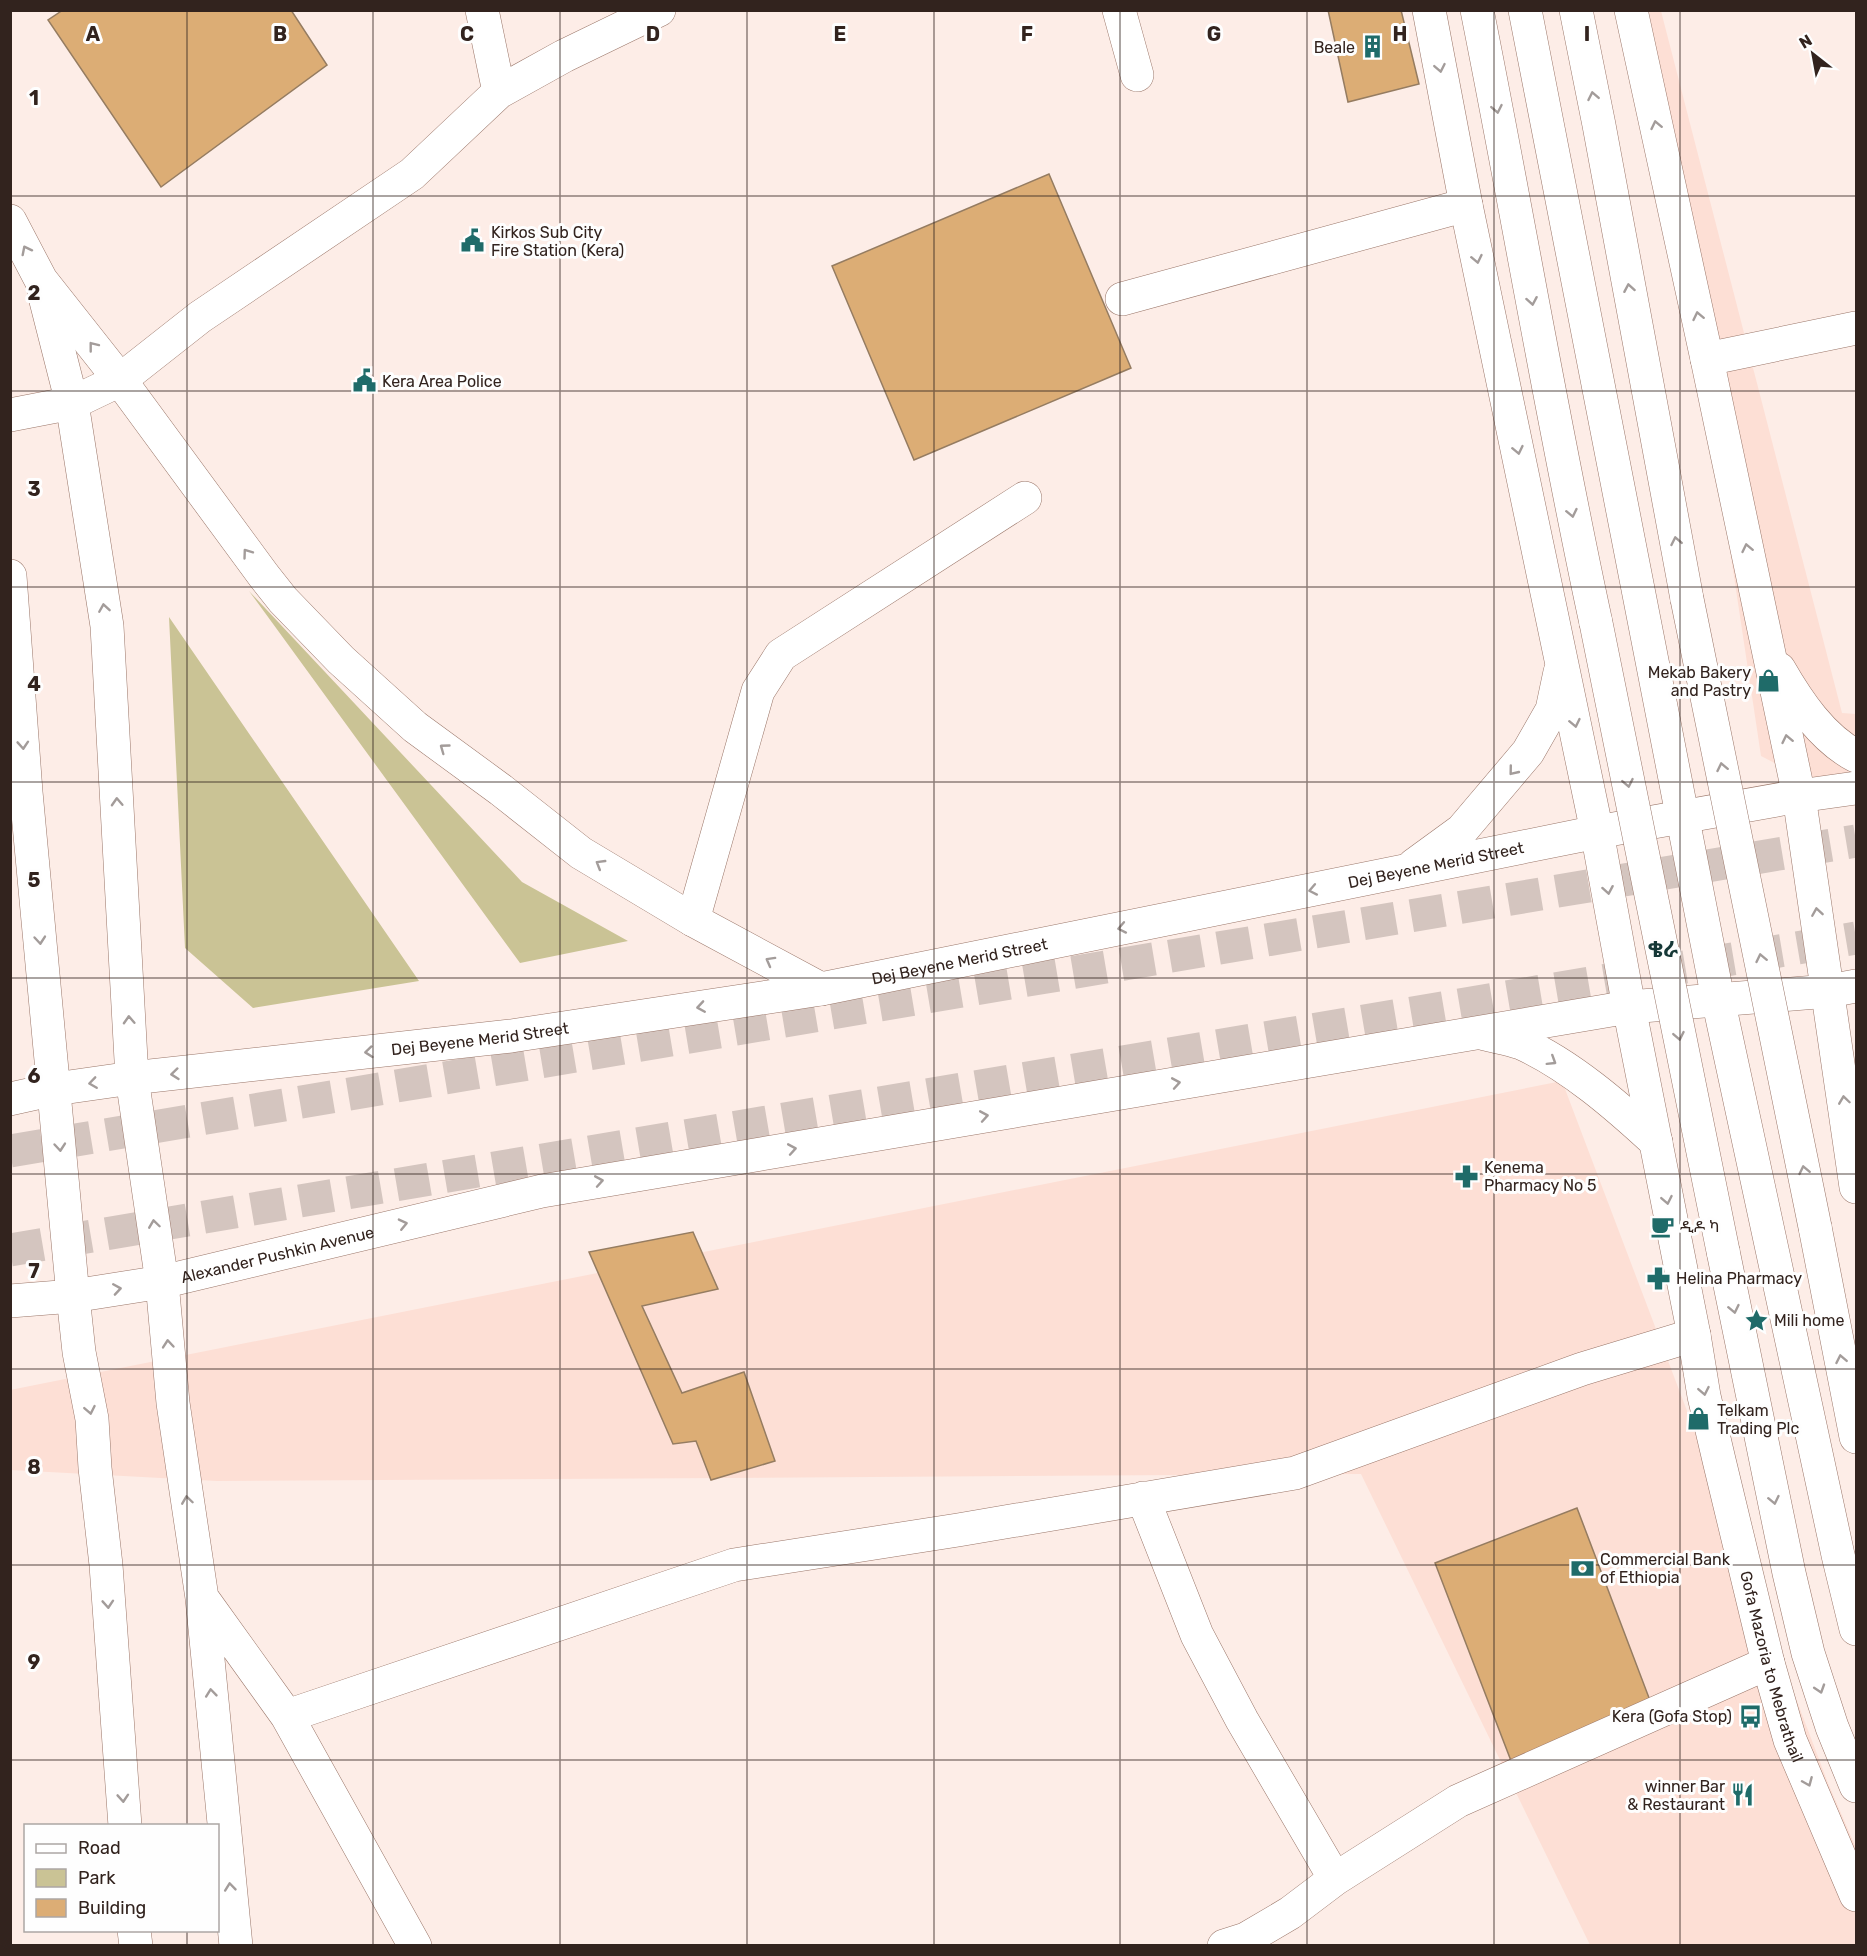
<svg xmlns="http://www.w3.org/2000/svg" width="1867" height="1956" font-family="Rubik,'Noto Sans Ethiopic',sans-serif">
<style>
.built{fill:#fddfd5}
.green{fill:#cac395}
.building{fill:#dcad75;stroke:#957c61;stroke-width:1.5}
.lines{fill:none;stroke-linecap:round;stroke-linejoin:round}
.major-tunnel{stroke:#d4c5bf;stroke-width:33;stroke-dasharray:33 16;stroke-linecap:butt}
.minor-casing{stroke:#9a7669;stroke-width:34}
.major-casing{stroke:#9a7669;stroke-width:34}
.minor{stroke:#fff;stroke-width:33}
.major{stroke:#fff;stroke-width:33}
.major-bridge-casing{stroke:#9a7669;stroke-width:34;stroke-linecap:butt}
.major-bridge{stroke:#fff;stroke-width:33}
.oneway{stroke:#a39c9a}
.grid{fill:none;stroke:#32231e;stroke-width:1.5;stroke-opacity:0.55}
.labels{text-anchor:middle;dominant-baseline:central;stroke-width:6;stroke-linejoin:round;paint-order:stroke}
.poi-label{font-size:16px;fill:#32231e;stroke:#fefefe;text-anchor:start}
.street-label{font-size:16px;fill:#32231e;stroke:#fefefe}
.district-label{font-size:22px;font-weight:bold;fill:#163837;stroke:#fefefe}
.grid-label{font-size:20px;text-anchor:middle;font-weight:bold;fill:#32231e;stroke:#fefefe;stroke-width:6;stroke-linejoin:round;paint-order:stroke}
</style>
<rect width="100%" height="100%" fill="#fdede7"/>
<path class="built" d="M1649 11H1661L1842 713 1856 714V805L1761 756Z
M1562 1081 1828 1783 1856 1848V1945H1590L1361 1474 217 1481 11 1470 10 1390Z"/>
<path class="green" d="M249 591 522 882 628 941 520 963Z
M169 617 419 981 253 1008 185 948Z"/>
<path class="building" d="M63 10H291L327 65 161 187 48 20Z
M1328 10H1401L1419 84 1348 102Z
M1049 174 1131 368 914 460 832 266Z
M693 1232 718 1289 642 1306 682 1393 744 1372 775 1461 711 1480 696 1441 673 1444 589 1252Z
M1577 1508 1654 1711 1513 1766 1435 1563Z"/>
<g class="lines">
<path class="major-tunnel" d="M10 1151 1856 841
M10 1250 1856 938"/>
<defs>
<path id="minor" d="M482 10 499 92
M1119 10 1137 75
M1122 299 1466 205
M1707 359 1856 328
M72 403 120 380 200 317 412 174 499 92 564 56 659 10
M693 920 758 691 781 655 1025 498
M162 1282 173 1403 202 1598 236 1946
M73 1296 79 1352 92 1419 95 1468 106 1565 125 1826
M1143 1498 1197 1635 1242 1720 1335 1879
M203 1599 287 1716 415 1946
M287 1716 734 1565 958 1530 1295 1473 1582 1369 1694 1335
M134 1930 136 1946
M1224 1946 1246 1939 1290 1913 1335 1879 1458 1801 1768 1663"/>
<g id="major">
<path id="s1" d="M1429 10 1466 205 1597 832 1629 1007 1694 1335 1704 1396 1719 1460 1768 1663 1790 1740 1856 1895"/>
<path d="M1477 10C1518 215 1552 420 1596 623"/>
<path d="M1525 10 1718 999 1838 1555 1856 1629"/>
<path d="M1576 10 1599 125 1687 599"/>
<path d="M1631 10 1707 359 1799 796 1856 1187"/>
<path d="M10 221 41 280 120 380 264 576 283 600 341 660 415 727 501 790 581 853 693 920 821 989"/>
<path d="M44 293 72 403 107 626 132 1078 162 1282"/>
<path d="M10 415 72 403"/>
<path d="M10 576 26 792 73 1296"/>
<path d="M1779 669C1798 702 1822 738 1856 756"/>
<path d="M1414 865 1462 830 1528 752 1552 710 1560 672"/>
<path d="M1485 1034C1497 1037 1510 1039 1521 1043 1570 1065 1617 1106 1656 1142"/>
<path id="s2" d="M10 1099 55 1089 132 1078 511 1036 821 989 1597 832 1799 796 1856 788"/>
<path d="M1815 1227 1856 1437"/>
<path d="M1723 1251 1789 1573 1808 1653 1832 1727 1856 1786"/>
<path id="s3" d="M10 1301 73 1296 162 1282 542 1191 1629 1007 1829 991 1856 986"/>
</g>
</defs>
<use href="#minor" class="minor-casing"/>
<use href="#major" class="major-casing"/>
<use href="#minor" class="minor"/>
<use href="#major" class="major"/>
<defs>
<path id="major-bridge" d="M1687 599 1815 1227
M1596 623 1723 1251"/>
</defs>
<use href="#major-bridge" class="major-bridge-casing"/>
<use href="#major-bridge" class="major-bridge"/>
</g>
<defs><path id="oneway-chevron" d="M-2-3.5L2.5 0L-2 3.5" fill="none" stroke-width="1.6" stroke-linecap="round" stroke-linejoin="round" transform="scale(1.5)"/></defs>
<g class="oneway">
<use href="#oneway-chevron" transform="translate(1440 68) rotate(79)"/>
<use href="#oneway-chevron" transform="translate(1593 96) rotate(-101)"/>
<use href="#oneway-chevron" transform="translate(1497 109) rotate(79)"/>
<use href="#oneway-chevron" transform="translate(1656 125) rotate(-102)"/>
<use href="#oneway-chevron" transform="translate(26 250) rotate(-117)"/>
<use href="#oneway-chevron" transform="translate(1477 259) rotate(78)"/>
<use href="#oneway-chevron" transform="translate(1629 288) rotate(-100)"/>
<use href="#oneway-chevron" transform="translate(1532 301) rotate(80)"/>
<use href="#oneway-chevron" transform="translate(1698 316) rotate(-102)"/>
<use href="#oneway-chevron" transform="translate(93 346) rotate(-128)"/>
<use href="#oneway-chevron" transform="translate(1518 450) rotate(78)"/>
<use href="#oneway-chevron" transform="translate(1572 513) rotate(78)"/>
<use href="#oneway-chevron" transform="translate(1676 541) rotate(-101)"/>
<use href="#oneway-chevron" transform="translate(1747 548) rotate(-102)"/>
<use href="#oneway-chevron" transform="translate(247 553) rotate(-126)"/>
<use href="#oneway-chevron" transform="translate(104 608) rotate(-99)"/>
<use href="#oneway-chevron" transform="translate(1575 723) rotate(78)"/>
<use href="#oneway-chevron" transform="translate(1787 739) rotate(-102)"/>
<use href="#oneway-chevron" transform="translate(23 745) rotate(86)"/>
<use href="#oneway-chevron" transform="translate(444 748) rotate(-144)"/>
<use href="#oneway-chevron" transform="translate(1722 767) rotate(-102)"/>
<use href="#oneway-chevron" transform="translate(1513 771) rotate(129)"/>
<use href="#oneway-chevron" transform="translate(1628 783) rotate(79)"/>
<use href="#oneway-chevron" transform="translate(117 802) rotate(-93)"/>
<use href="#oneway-chevron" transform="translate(600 864) rotate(-149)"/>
<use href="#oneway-chevron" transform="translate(1313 890) rotate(169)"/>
<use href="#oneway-chevron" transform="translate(1608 890) rotate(80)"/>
<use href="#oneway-chevron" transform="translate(1817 912) rotate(-99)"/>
<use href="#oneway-chevron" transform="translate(1122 928) rotate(169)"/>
<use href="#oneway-chevron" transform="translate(40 940) rotate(85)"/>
<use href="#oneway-chevron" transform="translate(1761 958) rotate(-102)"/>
<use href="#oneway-chevron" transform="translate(770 961) rotate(-151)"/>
<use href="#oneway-chevron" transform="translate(701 1007) rotate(171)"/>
<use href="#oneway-chevron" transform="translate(129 1020) rotate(-93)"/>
<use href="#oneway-chevron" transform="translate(1679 1036) rotate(79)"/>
<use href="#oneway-chevron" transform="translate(369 1052) rotate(174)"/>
<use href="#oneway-chevron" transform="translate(1552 1061) rotate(32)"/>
<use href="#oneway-chevron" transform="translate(175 1074) rotate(174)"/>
<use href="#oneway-chevron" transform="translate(93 1083) rotate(172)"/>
<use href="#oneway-chevron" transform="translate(1176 1083) rotate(-10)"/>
<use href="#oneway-chevron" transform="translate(1844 1100) rotate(-98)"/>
<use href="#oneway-chevron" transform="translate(984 1116) rotate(-10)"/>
<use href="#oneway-chevron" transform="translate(60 1147) rotate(85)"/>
<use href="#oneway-chevron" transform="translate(792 1149) rotate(-10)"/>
<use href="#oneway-chevron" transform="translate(1804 1170) rotate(-102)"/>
<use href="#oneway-chevron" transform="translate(599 1181) rotate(-10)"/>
<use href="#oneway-chevron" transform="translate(1667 1200) rotate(79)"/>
<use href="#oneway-chevron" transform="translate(154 1224) rotate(-98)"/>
<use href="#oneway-chevron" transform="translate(403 1224) rotate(-13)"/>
<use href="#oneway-chevron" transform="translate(117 1289) rotate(-9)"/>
<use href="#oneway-chevron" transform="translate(1734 1309) rotate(78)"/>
<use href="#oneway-chevron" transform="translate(168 1344) rotate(-95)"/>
<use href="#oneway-chevron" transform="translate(1841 1359) rotate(-101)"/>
<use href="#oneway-chevron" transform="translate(1704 1391) rotate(79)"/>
<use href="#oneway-chevron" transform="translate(90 1410) rotate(79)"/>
<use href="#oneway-chevron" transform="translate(187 1500) rotate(-98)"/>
<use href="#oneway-chevron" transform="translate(1774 1500) rotate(78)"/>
<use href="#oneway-chevron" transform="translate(108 1604) rotate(86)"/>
<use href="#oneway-chevron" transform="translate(1820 1689) rotate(72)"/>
<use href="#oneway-chevron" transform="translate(211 1693) rotate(-96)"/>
<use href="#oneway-chevron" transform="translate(1808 1782) rotate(67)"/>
<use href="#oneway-chevron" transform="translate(123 1798) rotate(86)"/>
<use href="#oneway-chevron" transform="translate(230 1887) rotate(-96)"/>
</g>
<path class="grid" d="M187 10V1826M373 10V1946M560 10V1946M747 10V1946M934 10V1946M1120 10V1946M1307 10V1946M1494 10V1946M1680 10V1946M10 196H1856M10 391H1856M10 587H1856M10 782H1856M10 978H1856M10 1174H1856M10 1369H1856M10 1565H1856M10 1760H1856M187 1930V1946"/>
<defs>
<symbol id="building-bare" viewBox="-9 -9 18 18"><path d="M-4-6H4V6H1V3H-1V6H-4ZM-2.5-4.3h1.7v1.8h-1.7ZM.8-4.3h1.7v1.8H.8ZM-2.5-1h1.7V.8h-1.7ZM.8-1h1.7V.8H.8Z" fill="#1f6b69" stroke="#fefefe" stroke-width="2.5" paint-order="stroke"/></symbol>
<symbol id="civic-bare" viewBox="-9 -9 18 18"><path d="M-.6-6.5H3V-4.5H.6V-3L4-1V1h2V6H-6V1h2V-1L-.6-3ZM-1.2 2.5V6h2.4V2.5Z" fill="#1f6b69" stroke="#fefefe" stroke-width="2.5" paint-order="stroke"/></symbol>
<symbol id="shop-bare" viewBox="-9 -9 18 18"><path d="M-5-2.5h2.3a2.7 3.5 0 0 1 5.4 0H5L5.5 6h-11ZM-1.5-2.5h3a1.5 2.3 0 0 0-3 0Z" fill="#1f6b69" stroke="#fefefe" stroke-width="2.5" paint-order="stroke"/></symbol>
<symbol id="pharmacy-bare" viewBox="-9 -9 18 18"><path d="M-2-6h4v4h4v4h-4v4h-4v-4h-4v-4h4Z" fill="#1f6b69" stroke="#fefefe" stroke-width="2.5" paint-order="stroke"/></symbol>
<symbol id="cafe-bare" viewBox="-9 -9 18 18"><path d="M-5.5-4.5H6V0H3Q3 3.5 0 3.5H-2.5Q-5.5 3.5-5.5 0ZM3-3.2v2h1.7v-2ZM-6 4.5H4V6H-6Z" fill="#1f6b69" stroke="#fefefe" stroke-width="2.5" paint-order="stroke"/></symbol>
<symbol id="sight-bare" viewBox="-9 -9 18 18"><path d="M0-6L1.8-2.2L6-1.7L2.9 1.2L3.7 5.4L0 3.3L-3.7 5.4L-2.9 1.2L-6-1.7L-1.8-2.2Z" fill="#1f6b69" stroke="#fefefe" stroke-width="2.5" paint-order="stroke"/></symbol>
<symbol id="bank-bare" viewBox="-9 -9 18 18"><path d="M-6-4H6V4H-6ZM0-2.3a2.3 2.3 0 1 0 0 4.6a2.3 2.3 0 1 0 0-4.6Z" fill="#1f6b69" stroke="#fefefe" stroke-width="2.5" paint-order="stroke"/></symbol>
<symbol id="bus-bare" viewBox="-9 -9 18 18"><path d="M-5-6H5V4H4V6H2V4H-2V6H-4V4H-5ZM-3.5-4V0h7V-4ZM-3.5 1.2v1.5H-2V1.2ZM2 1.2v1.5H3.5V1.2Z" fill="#1f6b69" stroke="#fefefe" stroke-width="2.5" paint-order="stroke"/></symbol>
<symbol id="restaurant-bare" viewBox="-9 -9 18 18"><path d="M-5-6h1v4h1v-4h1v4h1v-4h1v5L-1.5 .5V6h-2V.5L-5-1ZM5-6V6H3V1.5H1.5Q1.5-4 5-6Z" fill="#1f6b69" stroke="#fefefe" stroke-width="2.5" paint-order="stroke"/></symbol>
</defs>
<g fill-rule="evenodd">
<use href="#building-bare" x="1356" y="30" width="33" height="33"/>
<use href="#civic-bare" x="456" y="224" width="33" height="33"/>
<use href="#civic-bare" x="348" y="364" width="33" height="33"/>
<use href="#shop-bare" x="1752" y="664" width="33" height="33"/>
<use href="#pharmacy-bare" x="1450" y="1160" width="33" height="33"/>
<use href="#cafe-bare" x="1646" y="1210" width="33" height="33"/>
<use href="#pharmacy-bare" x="1642" y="1262" width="33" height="33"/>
<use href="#sight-bare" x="1740" y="1304" width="33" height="33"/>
<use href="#shop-bare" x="1682" y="1402" width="33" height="33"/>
<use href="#bank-bare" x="1566" y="1552" width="33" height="33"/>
<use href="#bus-bare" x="1734" y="1700" width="33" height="33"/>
<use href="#restaurant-bare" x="1726" y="1778" width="33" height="33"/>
</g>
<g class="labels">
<g class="poi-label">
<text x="1355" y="47" text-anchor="end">Beale</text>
<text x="491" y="232">Kirkos Sub City<tspan x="491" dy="18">Fire Station (Kera)</tspan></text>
<text x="382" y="381">Kera Area Police</text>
<text x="1751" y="672" text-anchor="end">Mekab Bakery<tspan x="1751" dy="18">and Pastry</tspan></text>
<text x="1484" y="1167">Kenema<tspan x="1484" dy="18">Pharmacy No 5</tspan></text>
<text x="1680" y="1226">ዲዶ ካ</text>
<text x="1676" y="1278">Helina Pharmacy</text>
<text x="1774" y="1320">Mili home</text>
<text x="1717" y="1410">Telkam<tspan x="1717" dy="18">Trading Plc</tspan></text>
<text x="1600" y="1559">Commercial Bank<tspan x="1600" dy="18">of Ethiopia</tspan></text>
<text x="1732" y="1716" text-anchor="end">Kera (Gofa Stop)</text>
<text x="1725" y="1786" text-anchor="end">winner Bar<tspan x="1725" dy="18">&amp; Restaurant</tspan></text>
</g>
<g class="street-label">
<text stroke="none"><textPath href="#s2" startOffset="1446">Dej Beyene Merid Street</textPath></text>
<text stroke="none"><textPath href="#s2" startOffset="960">Dej Beyene Merid Street</textPath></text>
<text stroke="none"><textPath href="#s2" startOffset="474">Dej Beyene Merid Street</textPath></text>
<text stroke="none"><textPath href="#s3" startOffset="272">Alexander Pushkin Avenue</textPath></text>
<text stroke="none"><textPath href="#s1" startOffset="1692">Gofa Mazoria to Mebrathail</textPath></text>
</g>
<g class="district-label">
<text x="1663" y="949">ቄራ</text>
</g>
</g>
<g class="grid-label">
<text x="93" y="41">A</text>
<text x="280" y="41">B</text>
<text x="467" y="41">C</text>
<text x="653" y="41">D</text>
<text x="840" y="41">E</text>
<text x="1027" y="41">F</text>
<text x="1214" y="41">G</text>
<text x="1400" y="41">H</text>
<text x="1587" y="41">I</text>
<text x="34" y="105">1</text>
<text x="34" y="300">2</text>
<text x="34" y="496">3</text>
<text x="34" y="691">4</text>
<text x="34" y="887">5</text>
<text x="34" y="1083">6</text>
<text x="34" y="1278">7</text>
<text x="34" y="1474">8</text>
<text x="34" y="1669">9</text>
</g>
<rect width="1867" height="1956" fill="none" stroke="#32231e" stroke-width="24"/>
<rect x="24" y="1824" width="195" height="108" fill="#fefefe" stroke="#aca6a4" stroke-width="1.5"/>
<rect x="36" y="1844" width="30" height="9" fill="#ffffff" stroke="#aca6a4" stroke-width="1.5"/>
<text x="78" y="1854" font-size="18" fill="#32231e">Road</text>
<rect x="36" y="1869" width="30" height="18" fill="#cac395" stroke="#aca6a4" stroke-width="1.5"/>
<text x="78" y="1884" font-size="18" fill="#32231e">Park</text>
<rect x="36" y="1899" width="30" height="18" fill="#dcad75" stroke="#aca6a4" stroke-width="1.5"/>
<text x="78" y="1914" font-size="18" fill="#32231e">Building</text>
<g transform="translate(1813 54) rotate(329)" stroke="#fefefe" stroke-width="4.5" paint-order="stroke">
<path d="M0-4.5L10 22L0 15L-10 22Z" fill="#32231e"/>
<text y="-9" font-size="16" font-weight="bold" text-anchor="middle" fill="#32231e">N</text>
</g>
</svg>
